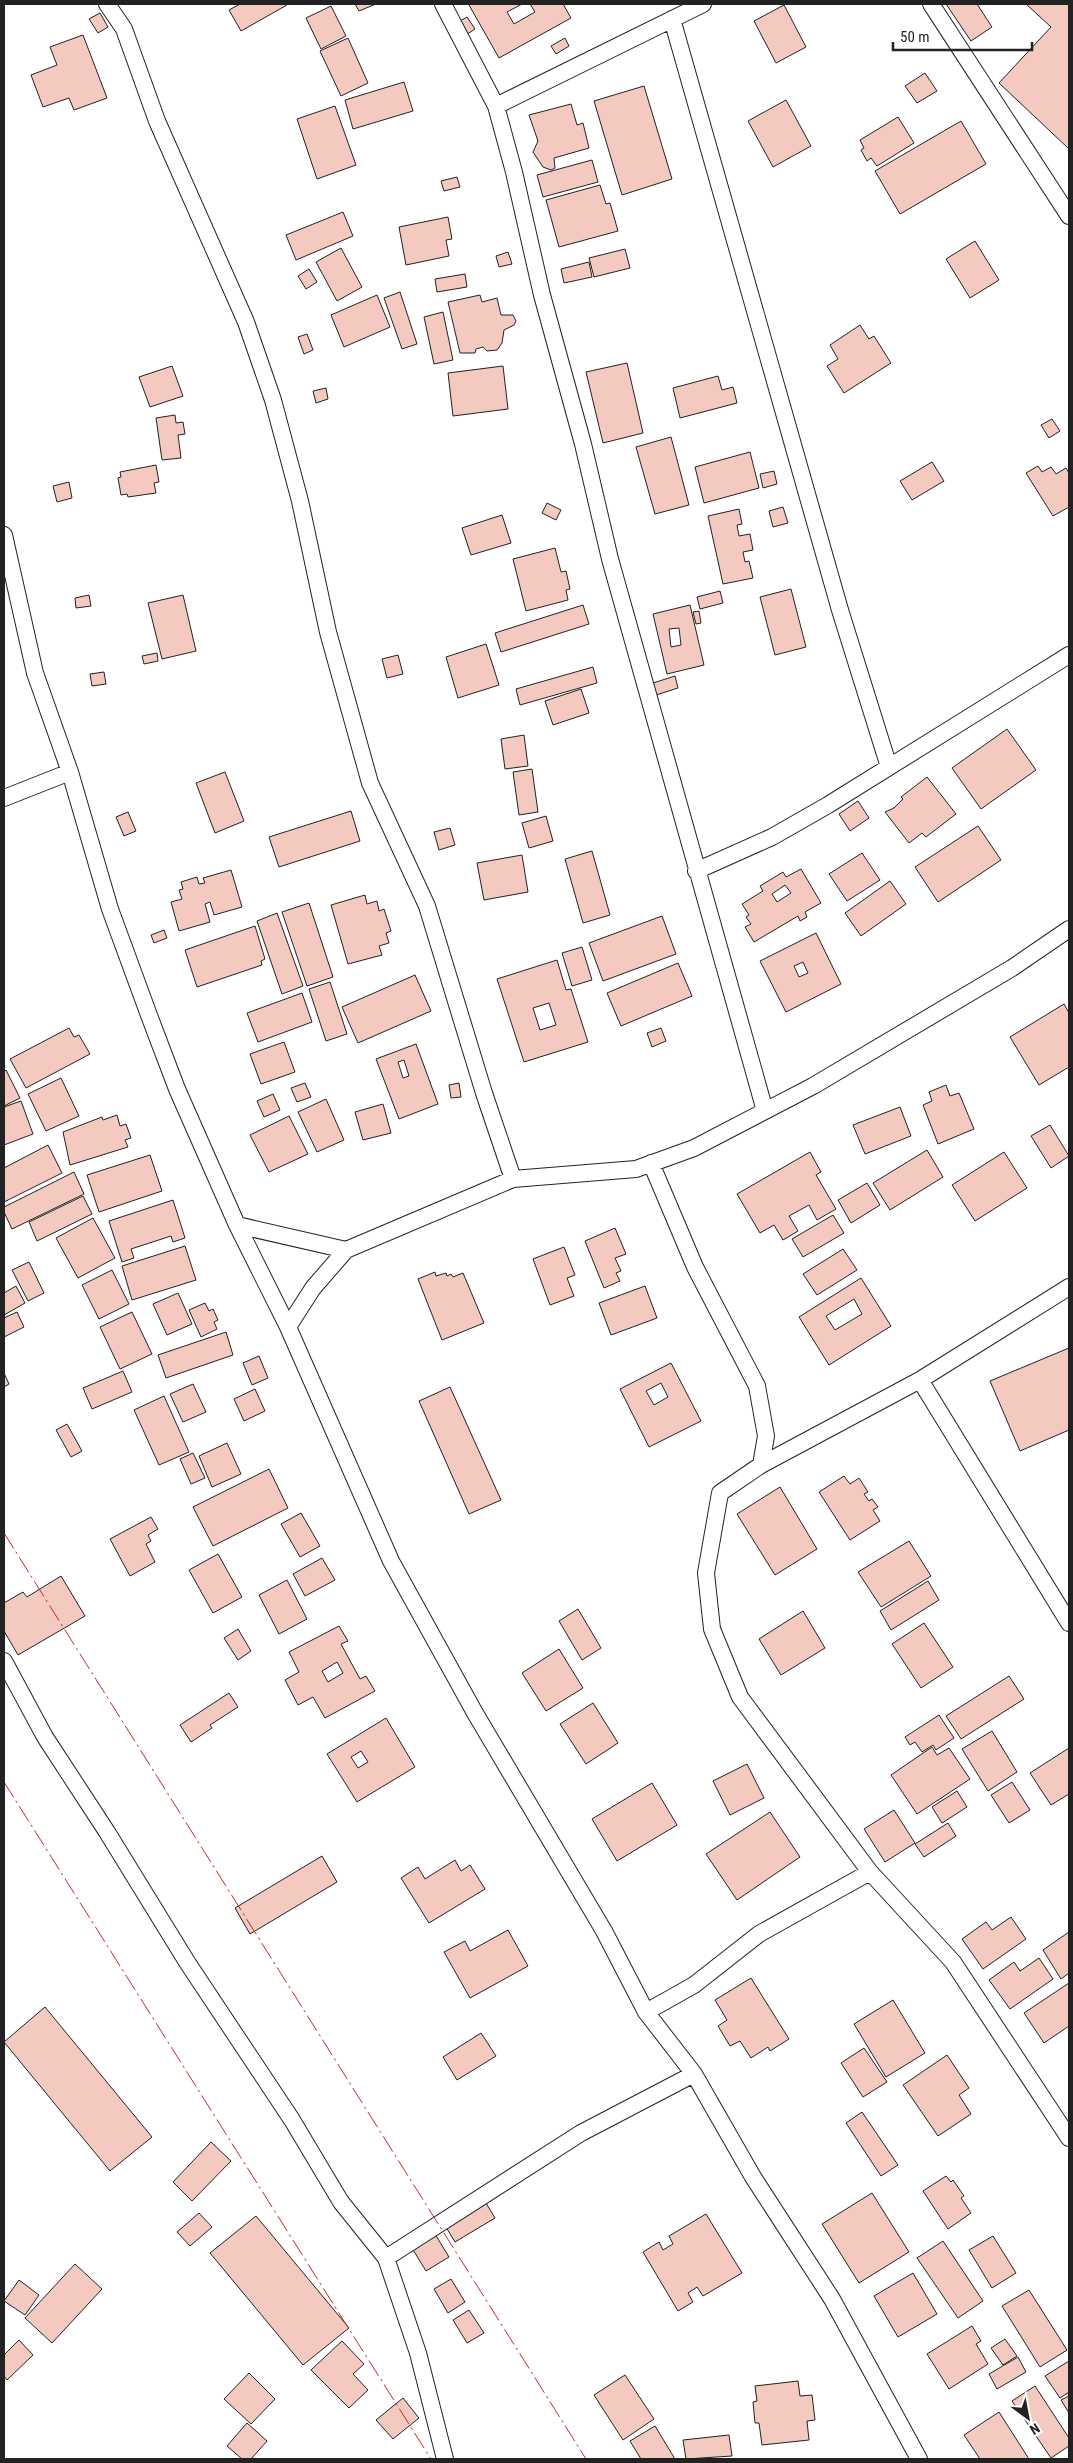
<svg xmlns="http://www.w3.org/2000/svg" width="1073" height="2463" font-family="'Roboto Condensed',sans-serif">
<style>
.building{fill:#f3c9c0;stroke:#222;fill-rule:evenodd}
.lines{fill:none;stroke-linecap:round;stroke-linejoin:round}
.street-casing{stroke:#222;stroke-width:18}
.street{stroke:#fff;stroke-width:16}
.power{stroke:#c62828;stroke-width:1;stroke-dasharray:18 4 2.5 4;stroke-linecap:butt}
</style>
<rect width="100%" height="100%" fill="#fff"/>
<path class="building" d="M240 4H287V5L241 31 229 10Z
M355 4H376L359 11Z
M472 4H522L507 12 514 24 535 12 530 4H563L571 18 499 58 469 5Z
M946 4H977L992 27 971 41Z
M1026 4H1069V149L999 83 1051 27Z
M784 5 806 47 776 63 754 21Z
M331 6 346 36 321 49 306 18Z
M100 13 108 27 98 33 89 19Z
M467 17 475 29 466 35 458 22Z
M83 35 107 98 74 110 69 98 43 107 31 75 57 65 50 47Z
M348 38 368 83 341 96 320 51Z
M565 38 569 46 556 54 551 46Z
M925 73 937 91 917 103 905 86Z
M404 82 413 111 353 129 345 100Z
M644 86 672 179 622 195 594 101Z
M786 100 811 146 773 167 748 121Z
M571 104 577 125 583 123 589 148 554 158 555 168 551 170 543 167 533 152 538 141 529 115Z
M335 106 356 165 317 179 297 119Z
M898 117 914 143 877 166 871 158 867 161 861 150 864 148 860 140Z
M961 121 986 164 900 214 875 171Z
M592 160 598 182 543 197 537 175Z
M457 177 460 187 444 191 441 181Z
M600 185 606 204 610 203 618 231 559 247 546 200Z
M343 212 353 236 296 260 286 235Z
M448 217 452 239 446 240 449 256 406 265 399 227Z
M975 241 999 280 970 298 946 259Z
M341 248 362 287 337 301 316 262Z
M625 249 630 268 594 277 589 258Z
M508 252 512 264 499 267 496 256Z
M589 262 592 277 564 283 561 269Z
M309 269 317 282 306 289 298 276Z
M465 274 467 287 437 292 435 279Z
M400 292 417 344 402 349 384 298Z
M377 295 390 327 344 347 331 315Z
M480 295 482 302 497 298 501 315H513L516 321 514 325 504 330 502 343 497 350 487 351 483 347 476 349 475 353H460L448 302Z
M443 312 453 360 434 364 424 317Z
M860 325 869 339 874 336 891 363 844 393 827 366 838 359 830 345Z
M307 334 313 350 304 354 298 337Z
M627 363 643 433 603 443 586 372Z
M172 366 183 396 150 407 139 377Z
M503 366 508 409 453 416 448 373Z
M718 376 722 390 733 387 737 403 680 418 673 388Z
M326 388 328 399 316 403 313 391Z
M175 415 176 423 183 422 185 434 178 435 181 458 162 460 156 418Z
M1052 419 1060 431 1049 438 1041 425Z
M671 437 689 505 655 514 636 447Z
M750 452 759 488 704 503 695 467Z
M932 462 944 481 912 500 900 481Z
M156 465 159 482 154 483 156 493 128 497 127 494 121 495 118 478 121 477 120 472Z
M1038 466 1042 472 1051 467 1056 474 1066 468 1069 473V507L1053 516 1026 473Z
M774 471 777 484 763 488 760 474Z
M69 482 72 498 57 502 53 486Z
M547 503 561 510 556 520 542 513Z
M783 507 788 523 773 527 769 511Z
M739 509 742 524 737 525 739 536 750 534 753 550 743 552 745 562 749 561 753 578 723 584 708 516Z
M502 515 511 543 471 555 462 528Z
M555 548 561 572 566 571 570 589 566 590 568 600 526 611 513 559Z
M791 589 806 647 775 655 760 597Z
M720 591 723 603 700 609 697 597Z
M89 595 91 606 76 608 75 598Z
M183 595 196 651 162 659 148 603Z
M583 605 589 624 501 652 495 633Z
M690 605 704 665 667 674 653 614ZM679 628 681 645 671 647 669 629Z
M699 611 701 623 696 624 693 612Z
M486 644 499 685 458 698 446 657Z
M157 653 158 661 144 664 142 656Z
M398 655 403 674 387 678 382 659Z
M593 667 597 683 520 705 516 689Z
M104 672 106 684 92 686 90 674Z
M675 676 678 688 656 695 653 683Z
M581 689 589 713 553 725 545 701Z
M1007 729 1036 770 981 809 952 768Z
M524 735 528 766 505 769 501 739Z
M532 769 538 812 519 815 513 772Z
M225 772 244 821 215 833 196 783Z
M927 777 956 814 926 837 922 833 909 843 885 812 894 808 903 799 901 797Z
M858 801 869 818 850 831 839 814Z
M351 811 360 841 279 867 269 837Z
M128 812 136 831 124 836 116 817Z
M546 816 553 841 529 848 522 823Z
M978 826 1001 860 938 902 915 867Z
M450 828 455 845 439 850 434 832Z
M592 851 610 915 583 923 565 859Z
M862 853 880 880 847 901 829 874Z
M522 855 528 892 484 900 477 863Z
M801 869 821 903 805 912 807 917 800 921 798 916 754 942 745 927 751 924 746 917 749 915 742 904 763 891 760 886 783 872 786 877ZM785 885 791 893 777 902 772 894Z
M231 870 242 907 214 915 210 902 205 904 210 922 179 931 171 902 182 899 179 890 183 889 181 882 197 877 199 884 205 883 203 878Z
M890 881 906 904 861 936 845 913Z
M365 895 367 904 377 901 379 911 384 909 391 931 386 933 389 943 379 946 382 955 348 964 331 905Z
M309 903 333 977 307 986 282 912Z
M277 913 303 986 282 994 257 921Z
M662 916 676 954 603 981 589 943Z
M255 926 265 959 261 961 262 965 197 987 185 950Z
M164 930 167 938 154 943 151 935Z
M816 933 841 984 786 1012 760 961ZM803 962 808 973 799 977 794 966Z
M582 947 592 980 572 986 562 953Z
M557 960 566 990 571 989 588 1042 524 1062 497 979ZM549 1003 556 1025 540 1030 533 1008Z
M678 963 692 996 621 1026 607 993Z
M415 975 431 1011 358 1043 342 1007Z
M330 982 347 1034 326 1041 309 989Z
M302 993 312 1022 258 1042 247 1013Z
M1064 1004 1069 1013V1067L1039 1085 1010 1037Z
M69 1028 74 1037 79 1035 90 1054 26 1088 10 1059Z
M661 1028 666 1041 652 1047 647 1033Z
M284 1042 295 1072 261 1084 250 1054Z
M416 1044 438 1104 399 1119 376 1059ZM404 1060 409 1076 403 1078 398 1062Z
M6 1070 20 1098 4 1106V1072Z
M61 1078 79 1116 46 1131 28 1094Z
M305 1083 311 1097 297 1102 291 1088Z
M459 1083 461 1097 451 1098 449 1085Z
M946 1085 950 1096 959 1093 974 1129 938 1144 923 1105 932 1101 929 1092Z
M273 1094 280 1110 264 1117 257 1101Z
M326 1099 344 1140 317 1152 298 1112Z
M21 1101 33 1134 4 1145V1107Z
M383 1104 391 1133 363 1140 355 1112Z
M900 1107 911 1136 865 1154 853 1125Z
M117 1115 120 1126 126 1124 131 1138 125 1140 128 1147 70 1165 63 1132 102 1117 103 1120Z
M289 1116 308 1154 269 1172 250 1135Z
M1050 1125 1069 1156 1051 1168 1031 1136Z
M48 1145 62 1173 4 1202V1168Z
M927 1150 943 1177 890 1210 873 1183Z
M810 1152 821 1172 816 1175 836 1209 817 1220 809 1205 789 1216 798 1231 783 1240 774 1225 760 1233 737 1194Z
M1004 1152 1027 1188 975 1221 952 1185Z
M150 1155 162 1191 99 1212 87 1175Z
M74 1172 84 1194 12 1229 4 1212V1207Z
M867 1183 880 1205 851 1223 838 1200Z
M83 1196 92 1214 37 1241 29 1222Z
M173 1200 185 1238 173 1242 171 1236 131 1249 134 1258 122 1262 109 1221Z
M833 1215 844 1233 803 1257 792 1239Z
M93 1218 115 1258 78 1278 56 1238Z
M615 1228 626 1254 615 1258 621 1271 616 1273 620 1281 604 1288 585 1241Z
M185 1246 196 1280 132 1300 122 1266Z
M564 1247 575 1275 567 1278 574 1296 550 1305 533 1259Z
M843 1249 857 1270 817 1295 803 1274Z
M29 1262 44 1293 28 1301 12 1270Z
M112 1270 129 1304 99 1319 82 1285Z
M435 1272 436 1276 446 1273 447 1276 451 1274 453 1277 463 1273 484 1323 442 1340 418 1279Z
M861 1278 891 1326 829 1365 799 1317ZM854 1299 862 1314 835 1330 826 1316Z
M16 1286 25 1303 4 1315V1293Z
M645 1286 657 1318 611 1335 599 1303Z
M178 1293 192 1324 167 1335 153 1304Z
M205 1303 209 1311 213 1309 218 1320 214 1322 217 1329 201 1337 189 1310Z
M17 1312 24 1327 4 1337V1318Z
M132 1312 152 1354 120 1369 100 1327Z
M226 1332 233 1355 166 1378 158 1355Z
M1069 1348V1430L1020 1451 990 1381Z
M259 1356 268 1378 252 1385 243 1363Z
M671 1363 701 1421 649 1447 620 1389ZM661 1383 668 1397 654 1405 646 1391Z
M123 1371 132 1392 92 1409 83 1388Z
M4 1373 9 1384 4 1387Z
M193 1384 206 1412 183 1422 170 1394Z
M450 1387 501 1500 469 1514 419 1401Z
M255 1389 265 1411 244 1421 234 1399Z
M164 1396 189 1452 159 1465 134 1410Z
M67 1424 82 1451 71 1457 56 1430Z
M227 1443 241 1474 212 1487 199 1456Z
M193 1453 205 1478 191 1484 180 1459Z
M269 1469 288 1508 213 1546 193 1507Z
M844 1476 850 1484 859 1478 868 1492 864 1494 869 1501 872 1499 878 1507 873 1510 880 1521 850 1540 819 1492Z
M780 1487 817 1549 775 1575 737 1514Z
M301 1513 320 1546 300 1557 281 1524Z
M151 1517 158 1529 148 1535 151 1541 146 1544 155 1562 130 1576 110 1539Z
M909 1541 931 1576 881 1607 858 1572Z
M218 1554 242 1597 213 1613 189 1570Z
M322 1558 335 1580 305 1596 293 1574Z
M61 1576 85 1616 18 1655 4 1631V1603L23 1592 27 1597Z
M287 1580 307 1619 279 1634 259 1595Z
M928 1581 939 1600 891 1630 880 1611Z
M578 1609 601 1648 582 1660 559 1621Z
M803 1611 825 1648 781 1675 759 1639Z
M924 1623 953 1667 921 1688 892 1644Z
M339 1626 348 1641 341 1644 360 1679 366 1676 375 1691 325 1718 313 1697 298 1705 285 1680 299 1672 289 1652ZM337 1662 343 1673 328 1682 322 1671Z
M238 1629 251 1651 238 1660 224 1638Z
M559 1649 583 1688 546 1711 522 1673Z
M1009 1676 1024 1699 961 1739 946 1716Z
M229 1693 238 1707 210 1725 212 1728 191 1742 180 1725Z
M593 1703 618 1743 586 1764 560 1724Z
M939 1715 954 1738 936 1750 933 1745 922 1752 915 1742 910 1745 905 1737Z
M386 1718 415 1767 357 1802 327 1754ZM361 1751 368 1762 358 1768 351 1757Z
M992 1731 1017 1772 988 1791 962 1749Z
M932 1747 937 1755 949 1748 970 1779 917 1814 891 1775Z
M1069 1748V1794L1051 1805 1030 1773Z
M747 1764 764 1798 730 1815 713 1781Z
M1012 1782 1030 1810 1009 1823 991 1795Z
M652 1783 677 1825 617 1861 592 1819Z
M957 1791 967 1807 942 1823 932 1807Z
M894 1810 915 1843 885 1862 864 1829Z
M770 1812 800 1857 737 1900 706 1854Z
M948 1823 956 1836 924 1857 915 1844Z
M322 1856 337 1882 250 1934 235 1908Z
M455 1860 461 1871 470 1865 485 1889 429 1923 401 1878 418 1867 425 1879Z
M1011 1917 1026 1939 983 1969 962 1939 986 1922 992 1930Z
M508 1930 528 1966 470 1998 444 1952 465 1941 470 1951Z
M1069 1932V1973L1061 1979 1043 1950Z
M1039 1958 1053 1979 1010 2009 989 1980 1014 1962 1020 1971Z
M751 1978 789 2039 770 2051 768 2047 751 2058 740 2041 730 2046 718 2026 727 2020 715 2000Z
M1069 1983V2026L1044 2043 1024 2013Z
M893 2000 925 2053 886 2077 854 2024Z
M45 2007 152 2137 110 2171 4 2042Z
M481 2033 496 2056 457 2080 443 2057Z
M864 2048 887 2082 863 2097 841 2063Z
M947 2055 969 2088 959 2095 971 2114 938 2136 903 2085Z
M862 2112 898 2165 881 2176 846 2123Z
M211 2142 231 2161 192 2201 173 2182Z
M946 2176 951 2182 953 2180 964 2196 961 2198 971 2213 948 2229 923 2191Z
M872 2193 909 2252 859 2283 822 2224Z
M486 2203 495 2218 455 2242 446 2227Z
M199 2213 212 2227 190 2246 177 2232Z
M706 2214 742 2273 703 2296 697 2287 688 2293 693 2302 678 2311 643 2252 659 2242 663 2250 673 2244 669 2236Z
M256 2216 349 2328 303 2365 210 2253Z
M435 2234 449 2257 426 2271 412 2248Z
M993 2236 1016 2273 992 2288 969 2250Z
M943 2241 983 2301 958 2318 917 2258Z
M75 2264 102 2289 52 2343 25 2318Z
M913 2273 937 2314 898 2337 874 2296Z
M451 2279 465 2302 448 2313 434 2289Z
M19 2280 39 2295 25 2315 4 2301Z
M1029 2290 1067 2350 1040 2367 1002 2306Z
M469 2310 484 2333 467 2343 453 2320Z
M972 2326 981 2341 976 2344 988 2364 949 2389 927 2354Z
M1005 2339 1017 2356 1003 2365 991 2348Z
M19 2340 33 2355 7 2380 4 2376V2355Z
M342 2341 364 2364 353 2374 368 2390 349 2408 311 2370Z
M1018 2357 1026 2372 997 2389 989 2374Z
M1069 2361V2392L1060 2398 1045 2376Z
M249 2373 275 2399 251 2424 224 2399Z
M625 2375 654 2419 623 2440 594 2395Z
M798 2381 800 2396 812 2395 815 2420 807 2421 809 2440 762 2445 759 2423H755L753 2402 757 2401 755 2386Z
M1035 2386 1069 2438V2446L1051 2458 1012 2401Z
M1069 2396V2413L1061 2400Z
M403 2398 419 2418 393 2439 376 2420Z
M999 2412 1029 2459H980L964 2435Z
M247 2423 267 2441 251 2459H242L227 2446Z
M655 2426 675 2459H641L630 2441Z
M729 2435 732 2456 686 2459 683 2440Z"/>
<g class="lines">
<defs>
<path id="street" d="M107 4 124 29 157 121 246 322 273 400 300 501 328 632 370 783 427 906 484 1093 513 1179
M443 4 496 106 514 172 542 295 583 444 610 559 765 1111
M931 4 1069 216
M672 19 840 610 889 767
M496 106 703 4
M4 535 35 673 70 772 110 909 150 1018 177 1089 237 1225 288 1327 391 1561 475 1713 604 1931 646 2012 694 2074 753 2177 832 2299 919 2459
M4 798 70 772
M696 871 772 837 828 805 1069 655
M651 1163 695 1267 757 1386 766 1436 761 1465 720 1493 706 1573 712 1629 740 1697 870 1872 953 1962 1069 2138
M237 1225 346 1250
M288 1327 313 1288 346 1250 513 1179 636 1169 694 1148 813 1086 1012 968 1069 929
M920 1380 1069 1623
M761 1465 920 1380 1069 1287
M4 1661 45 1737 107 1832 187 1962 292 2120 341 2202 386 2258 418 2353 445 2459
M646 2012 694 1985 759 1934 870 1872
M386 2258 581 2133 694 2074"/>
</defs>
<use href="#street" class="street-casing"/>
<use href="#street" class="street"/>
<path class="power" d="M4 1533 586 2459
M4 1782 431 2459"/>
</g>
<rect width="1073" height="2463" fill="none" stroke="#222222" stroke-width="10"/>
<g transform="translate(1028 2418) rotate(148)" stroke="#ffffff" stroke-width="4" paint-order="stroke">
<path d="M0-4L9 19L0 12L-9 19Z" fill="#222222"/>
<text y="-8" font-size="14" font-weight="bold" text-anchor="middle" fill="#222222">N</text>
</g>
<path d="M893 42v8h139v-8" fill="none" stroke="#222222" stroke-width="2.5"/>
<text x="900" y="42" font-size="15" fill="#222222" stroke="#ffffff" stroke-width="4" paint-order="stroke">50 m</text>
</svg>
